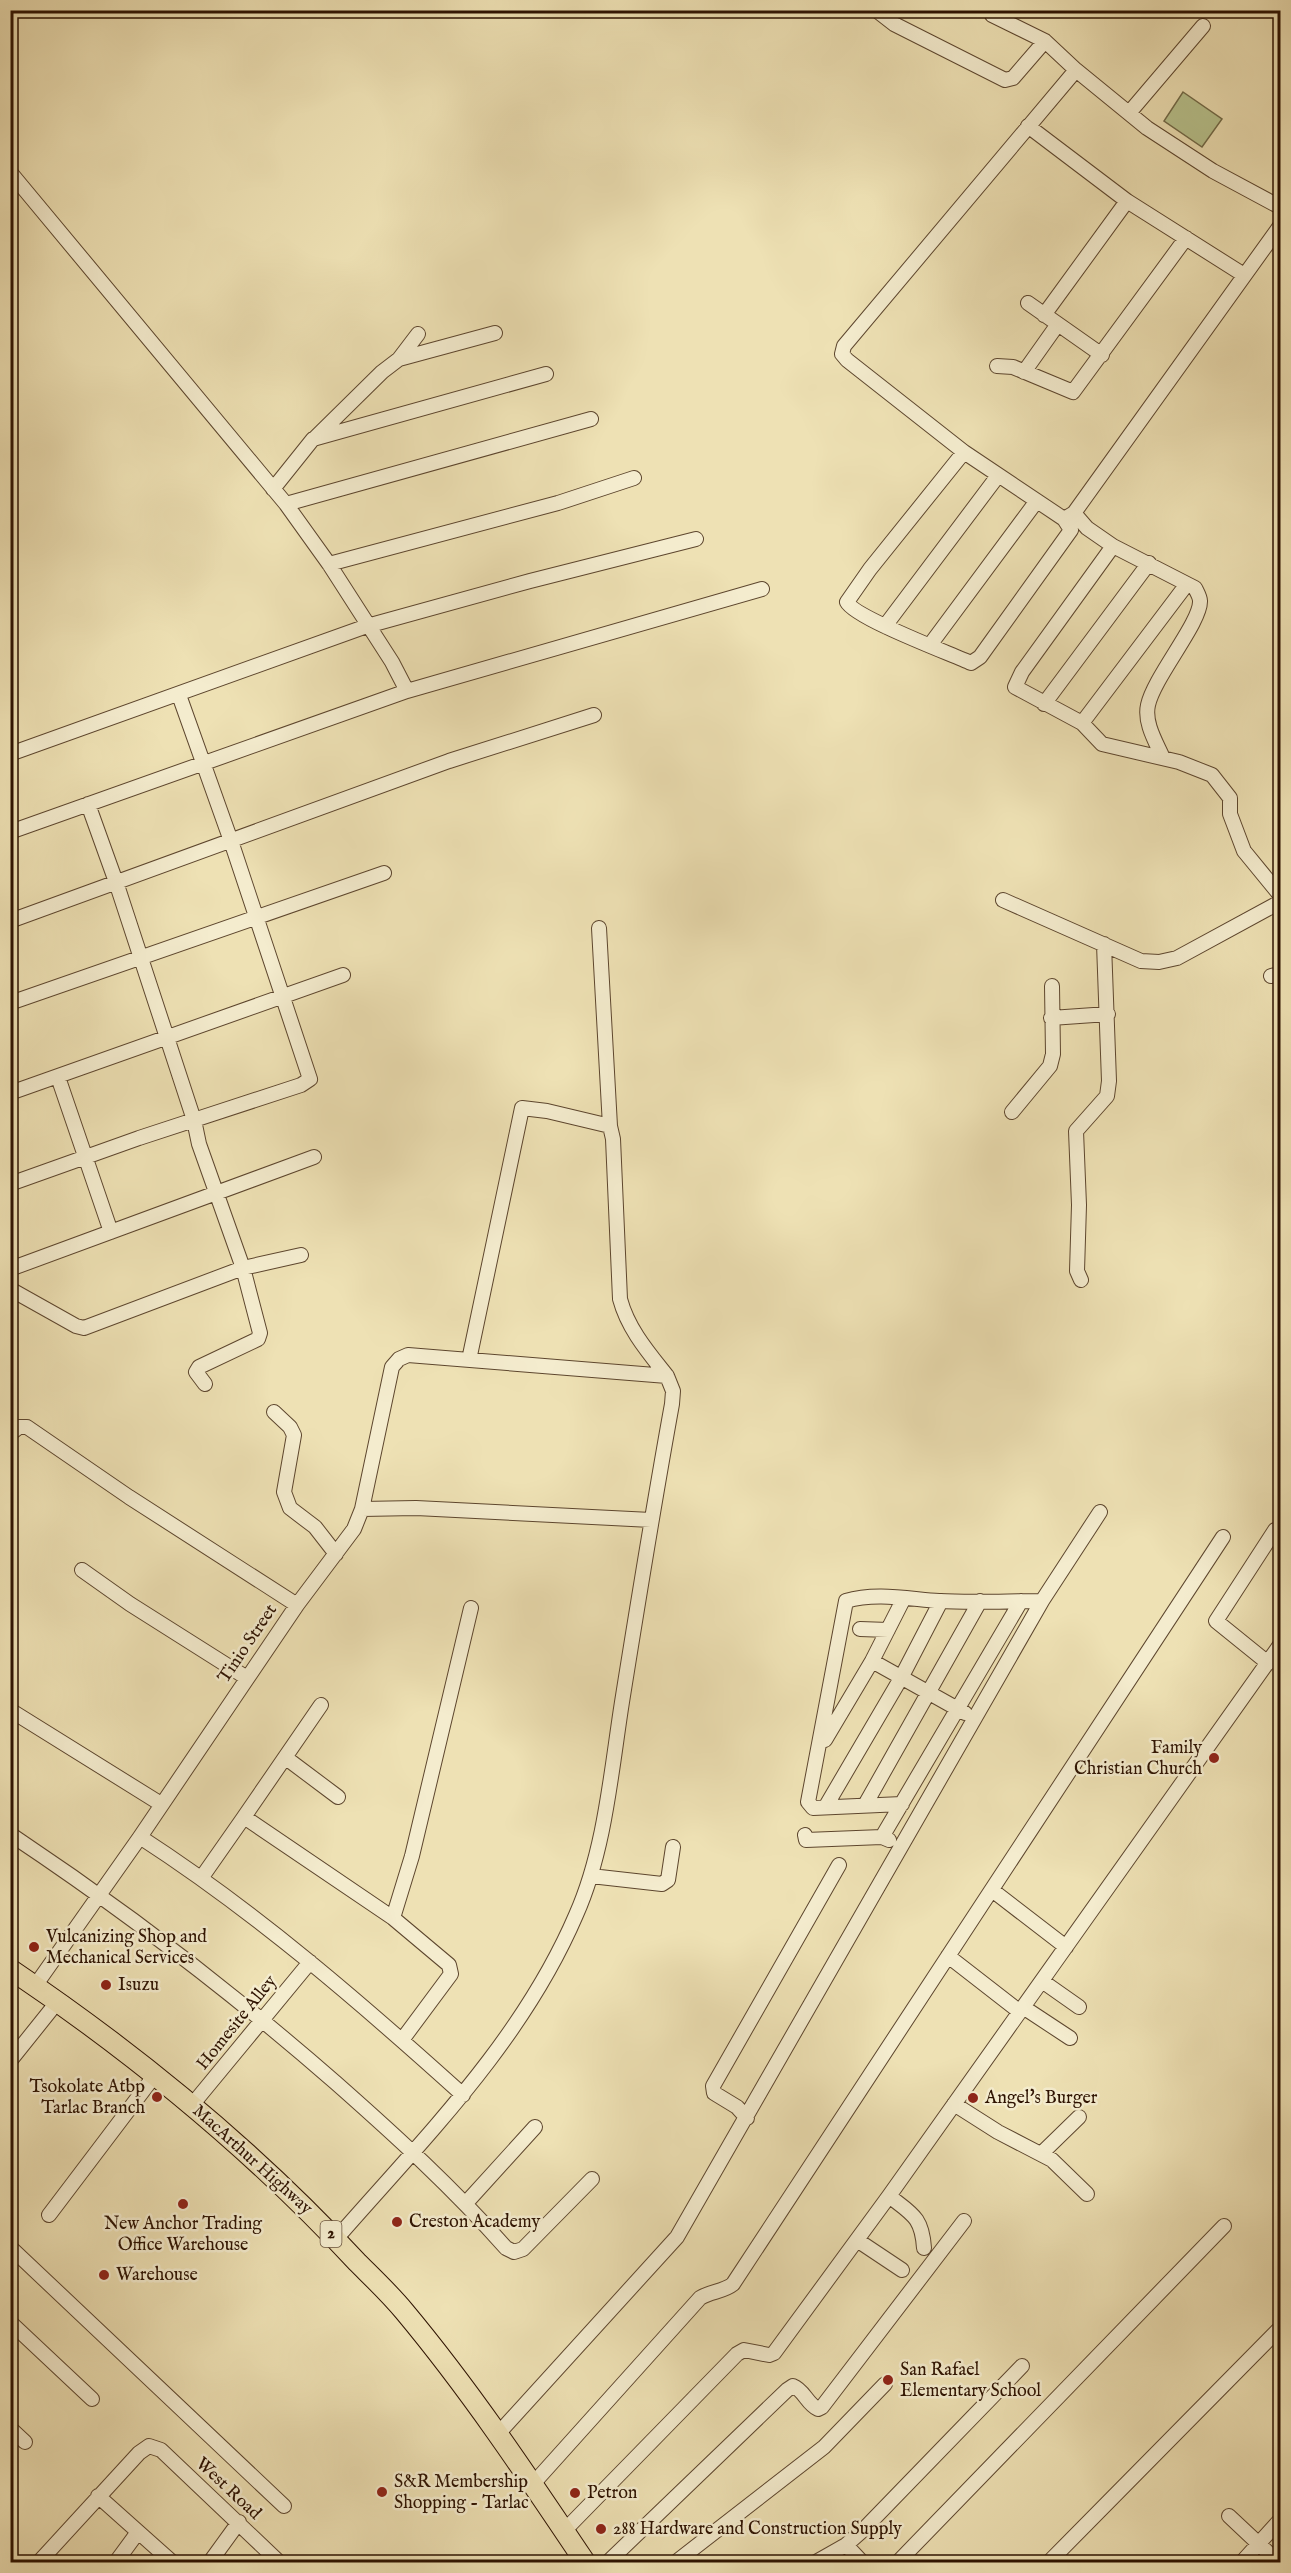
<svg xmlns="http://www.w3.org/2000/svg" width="1291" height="2573" font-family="'IM FELL English',serif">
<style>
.green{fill:#b8c38e;stroke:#726a48;stroke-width:1.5}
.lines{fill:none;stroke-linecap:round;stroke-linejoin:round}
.minor-casing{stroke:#5d462e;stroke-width:16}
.highway-casing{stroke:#2d1201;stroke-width:22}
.minor{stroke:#f4ecce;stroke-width:14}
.highway{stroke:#eee1b4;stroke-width:20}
.poi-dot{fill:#8f2418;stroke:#f4ecce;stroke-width:2}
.labels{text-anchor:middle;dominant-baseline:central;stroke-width:5;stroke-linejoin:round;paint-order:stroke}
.shield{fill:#f4ecce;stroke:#69533e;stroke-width:1.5}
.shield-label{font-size:16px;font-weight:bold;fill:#2d1201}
.street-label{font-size:18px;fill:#2d1201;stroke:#f4ecce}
.poi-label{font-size:18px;fill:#2d1201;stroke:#f4ecce;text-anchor:start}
</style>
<rect width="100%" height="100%" fill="#eee1b4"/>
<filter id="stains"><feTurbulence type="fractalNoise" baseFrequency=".00333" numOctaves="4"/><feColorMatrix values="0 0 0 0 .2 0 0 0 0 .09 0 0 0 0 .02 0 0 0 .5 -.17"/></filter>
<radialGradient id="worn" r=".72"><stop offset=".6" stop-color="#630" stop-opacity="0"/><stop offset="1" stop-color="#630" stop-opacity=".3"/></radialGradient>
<path class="green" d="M1183 92 1222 119 1202 147 1164 121Z"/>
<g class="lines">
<defs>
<path id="minor" d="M876 10 894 24 1005 80 1013 78 1045 41
M996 10 992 15 1045 41 1076 70
M1129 113 1203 26
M1028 126 1127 201
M10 172 286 504 329 564 392 662 407 691
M1028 303 1102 355
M1044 315 1127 201 1244 275
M399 359 418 334
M997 366 1013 367 1073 392 1186 238
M1024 372 1058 324
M315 438 382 372 399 359 495 333
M964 452 847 360 842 354 844 346 1076 70 1147 128 1213 171 1280 207
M964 452 1064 519 1071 530 980 657 971 663C949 653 855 618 847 602L870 569Z
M273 489 313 439 546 374
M286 504 591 419
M1074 513 1087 528 1113 546
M1064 519 1074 513 1280 226
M329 564 558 503 634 478
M885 626 997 477
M930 645 1036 502
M1044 704 1149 563
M1082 723 1187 584
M10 754 367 626 530 581 696 539
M1163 758C1156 742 1144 723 1148 705 1154 677 1201 622 1200 601 1200 597 1197 592 1195 588L1113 546 1022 672 1015 687 1082 723 1102 744 1179 762 1212 775 1230 798V814L1244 851 1280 895
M88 804 116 882 194 1120 199 1144 243 1268 260 1333 258 1339 199 1367 196 1372 205 1384
M10 832 407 691 762 589
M1003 900 1141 961 1159 962 1177 958 1280 902
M10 921 449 761 594 715
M599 928 610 1126
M1271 976 1280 974
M10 1003 384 873
M1051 1018 1108 1014
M58 1077 111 1232
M10 1093 343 975
M1012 1112 1050 1066 1053 1054 1052 986
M10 1184 139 1138 301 1085 310 1079 231 841 179 695
M10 1269 314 1157
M1081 1280 1077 1271 1079 1205 1076 1131 1107 1096 1109 1081 1104 944
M10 1289 76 1326 84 1328 243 1268 301 1255
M469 1360 522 1108 547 1111 610 1126 613 1139 620 1299C628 1329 648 1352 667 1376
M274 1412 290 1427 294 1435 284 1492 290 1508 315 1527 336 1554
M10 1434 19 1427H27L129 1497 297 1605 140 1837 35 1986
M362 1509 416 1508 651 1520
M82 1570 130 1604 247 1678
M297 1605 354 1529 362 1509 392 1367 399 1359 408 1355 667 1376 673 1391 672 1404C654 1503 638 1602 622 1702 611 1772 605 1850 576 1915 522 2041 425 2137 336 2239
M860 1629 888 1630
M872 1661 965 1713
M1268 1663 1216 1621 1275 1530
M10 1710 161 1804
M825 1740 872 1661 904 1598
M286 1758 338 1797
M902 1804 813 1808 808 1802 846 1601C875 1592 909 1599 939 1601 973 1603 1008 1601 1042 1601
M865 1805 980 1601
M826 1806 901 1678 941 1601
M244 1817 321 1705
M10 1834C124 1910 233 1993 336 2083 396 2136 453 2188 506 2248L514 2252 523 2249 592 2179
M805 1835 806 1840 882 1837 889 1840
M140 1837C256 1912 361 2003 463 2095
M882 1837 1021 1601
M591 1876 662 1884 668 1880 673 1847
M202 1877 244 1817 393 1918 449 1965 451 1974 402 2040
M992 1890 1066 1947
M393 1918 412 1856 471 1608
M948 1956 1020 2012
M1042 1981 1079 2007
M1023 2007 1070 2038
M10 2061 58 2001
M954 2104 998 2132 1052 2160 1087 2194
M192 2105 310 1962
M747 2118 737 2107 714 2093 713 2086 839 1865
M1041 2154 1079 2117
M889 2196C912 2214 922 2217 924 2248
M466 2203 535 2127
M49 2215 155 2075
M857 2240 902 2270
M10 2247 284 2506
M10 2322 92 2399
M10 2428 25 2442
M497 2435 677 2237 1042 1601 1100 1512
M532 2485 700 2298C711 2291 723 2292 733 2284L1223 1537
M98 2496 172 2562
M1229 2516 1278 2562
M564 2531 737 2354 744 2350 769 2355 774 2353 889 2196 1280 1645
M846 2545 862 2562
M39 2562 139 2453 149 2446 161 2450 279 2562
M116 2562 138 2532
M210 2562 239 2522
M608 2562 787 2390 793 2386C804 2390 807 2404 818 2409L822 2407 964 2221
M676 2562 824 2447 885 2384
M816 2562 846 2545 863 2530 1022 2366
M898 2562 1224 2226
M1049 2562 1280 2328
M1242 2562 1280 2520"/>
<path id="highway" d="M10 1969C136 2054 254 2151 357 2262 373 2278 390 2294 404 2311 470 2390 528 2477 585 2562"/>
</defs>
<use href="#minor" class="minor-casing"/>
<use href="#highway" class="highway-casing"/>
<use href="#minor" class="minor"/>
<use href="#highway" class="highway"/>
</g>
<g class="poi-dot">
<circle cx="1214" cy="1758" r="6"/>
<circle cx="34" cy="1947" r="6"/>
<circle cx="106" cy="1985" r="6"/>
<circle cx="157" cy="2097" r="6"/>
<circle cx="973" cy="2098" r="6"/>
<circle cx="183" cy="2204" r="6"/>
<circle cx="397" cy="2222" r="6"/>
<circle cx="104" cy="2275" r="6"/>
<circle cx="888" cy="2380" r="6"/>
<circle cx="382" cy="2492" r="6"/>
<circle cx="575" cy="2493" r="6"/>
<circle cx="601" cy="2529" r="6"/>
</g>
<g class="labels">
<rect class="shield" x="320.5" y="2221" width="21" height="26" rx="4.5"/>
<g class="shield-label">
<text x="331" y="2234">2</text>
</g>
<g class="street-label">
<text transform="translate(248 1644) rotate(-56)">Tinio Street</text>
<text transform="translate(237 2023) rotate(-51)">Homesite Alley</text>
<text transform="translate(252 2160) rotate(42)">MacArthur Highway</text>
<text transform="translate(228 2489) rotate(43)">West Road</text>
</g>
<g class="poi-label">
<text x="1202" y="1748" text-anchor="end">Family<tspan x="1202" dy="21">Christian Church</tspan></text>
<text x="46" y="1937">Vulcanizing Shop and<tspan x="46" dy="21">Mechanical Services</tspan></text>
<text x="118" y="1985">Isuzu</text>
<text x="145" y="2087" text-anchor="end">Tsokolate Atbp<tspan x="145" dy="21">Tarlac Branch</tspan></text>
<text x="985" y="2098">Angel's Burger</text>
<text x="409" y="2222">Creston Academy</text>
<text x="183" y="2224" text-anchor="middle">New Anchor Trading<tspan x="183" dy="21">Office Warehouse</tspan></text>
<text x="116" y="2275">Warehouse</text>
<text x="900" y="2370">San Rafael<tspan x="900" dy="21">Elementary School</tspan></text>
<text x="394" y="2482">S&amp;R Membership<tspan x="394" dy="21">Shopping - Tarlac</tspan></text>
<text x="587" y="2493">Petron</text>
<text x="613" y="2529">288 Hardware and Construction Supply</text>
</g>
</g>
<rect width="1291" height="2573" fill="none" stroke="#eee1b4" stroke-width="36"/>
<rect x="12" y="12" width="1267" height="2549" fill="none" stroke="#2d1201" stroke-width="3"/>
<rect x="18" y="18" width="1255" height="2537" fill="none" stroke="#2d1201" stroke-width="1.5"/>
<rect width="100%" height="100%" filter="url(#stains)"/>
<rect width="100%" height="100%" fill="url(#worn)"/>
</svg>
